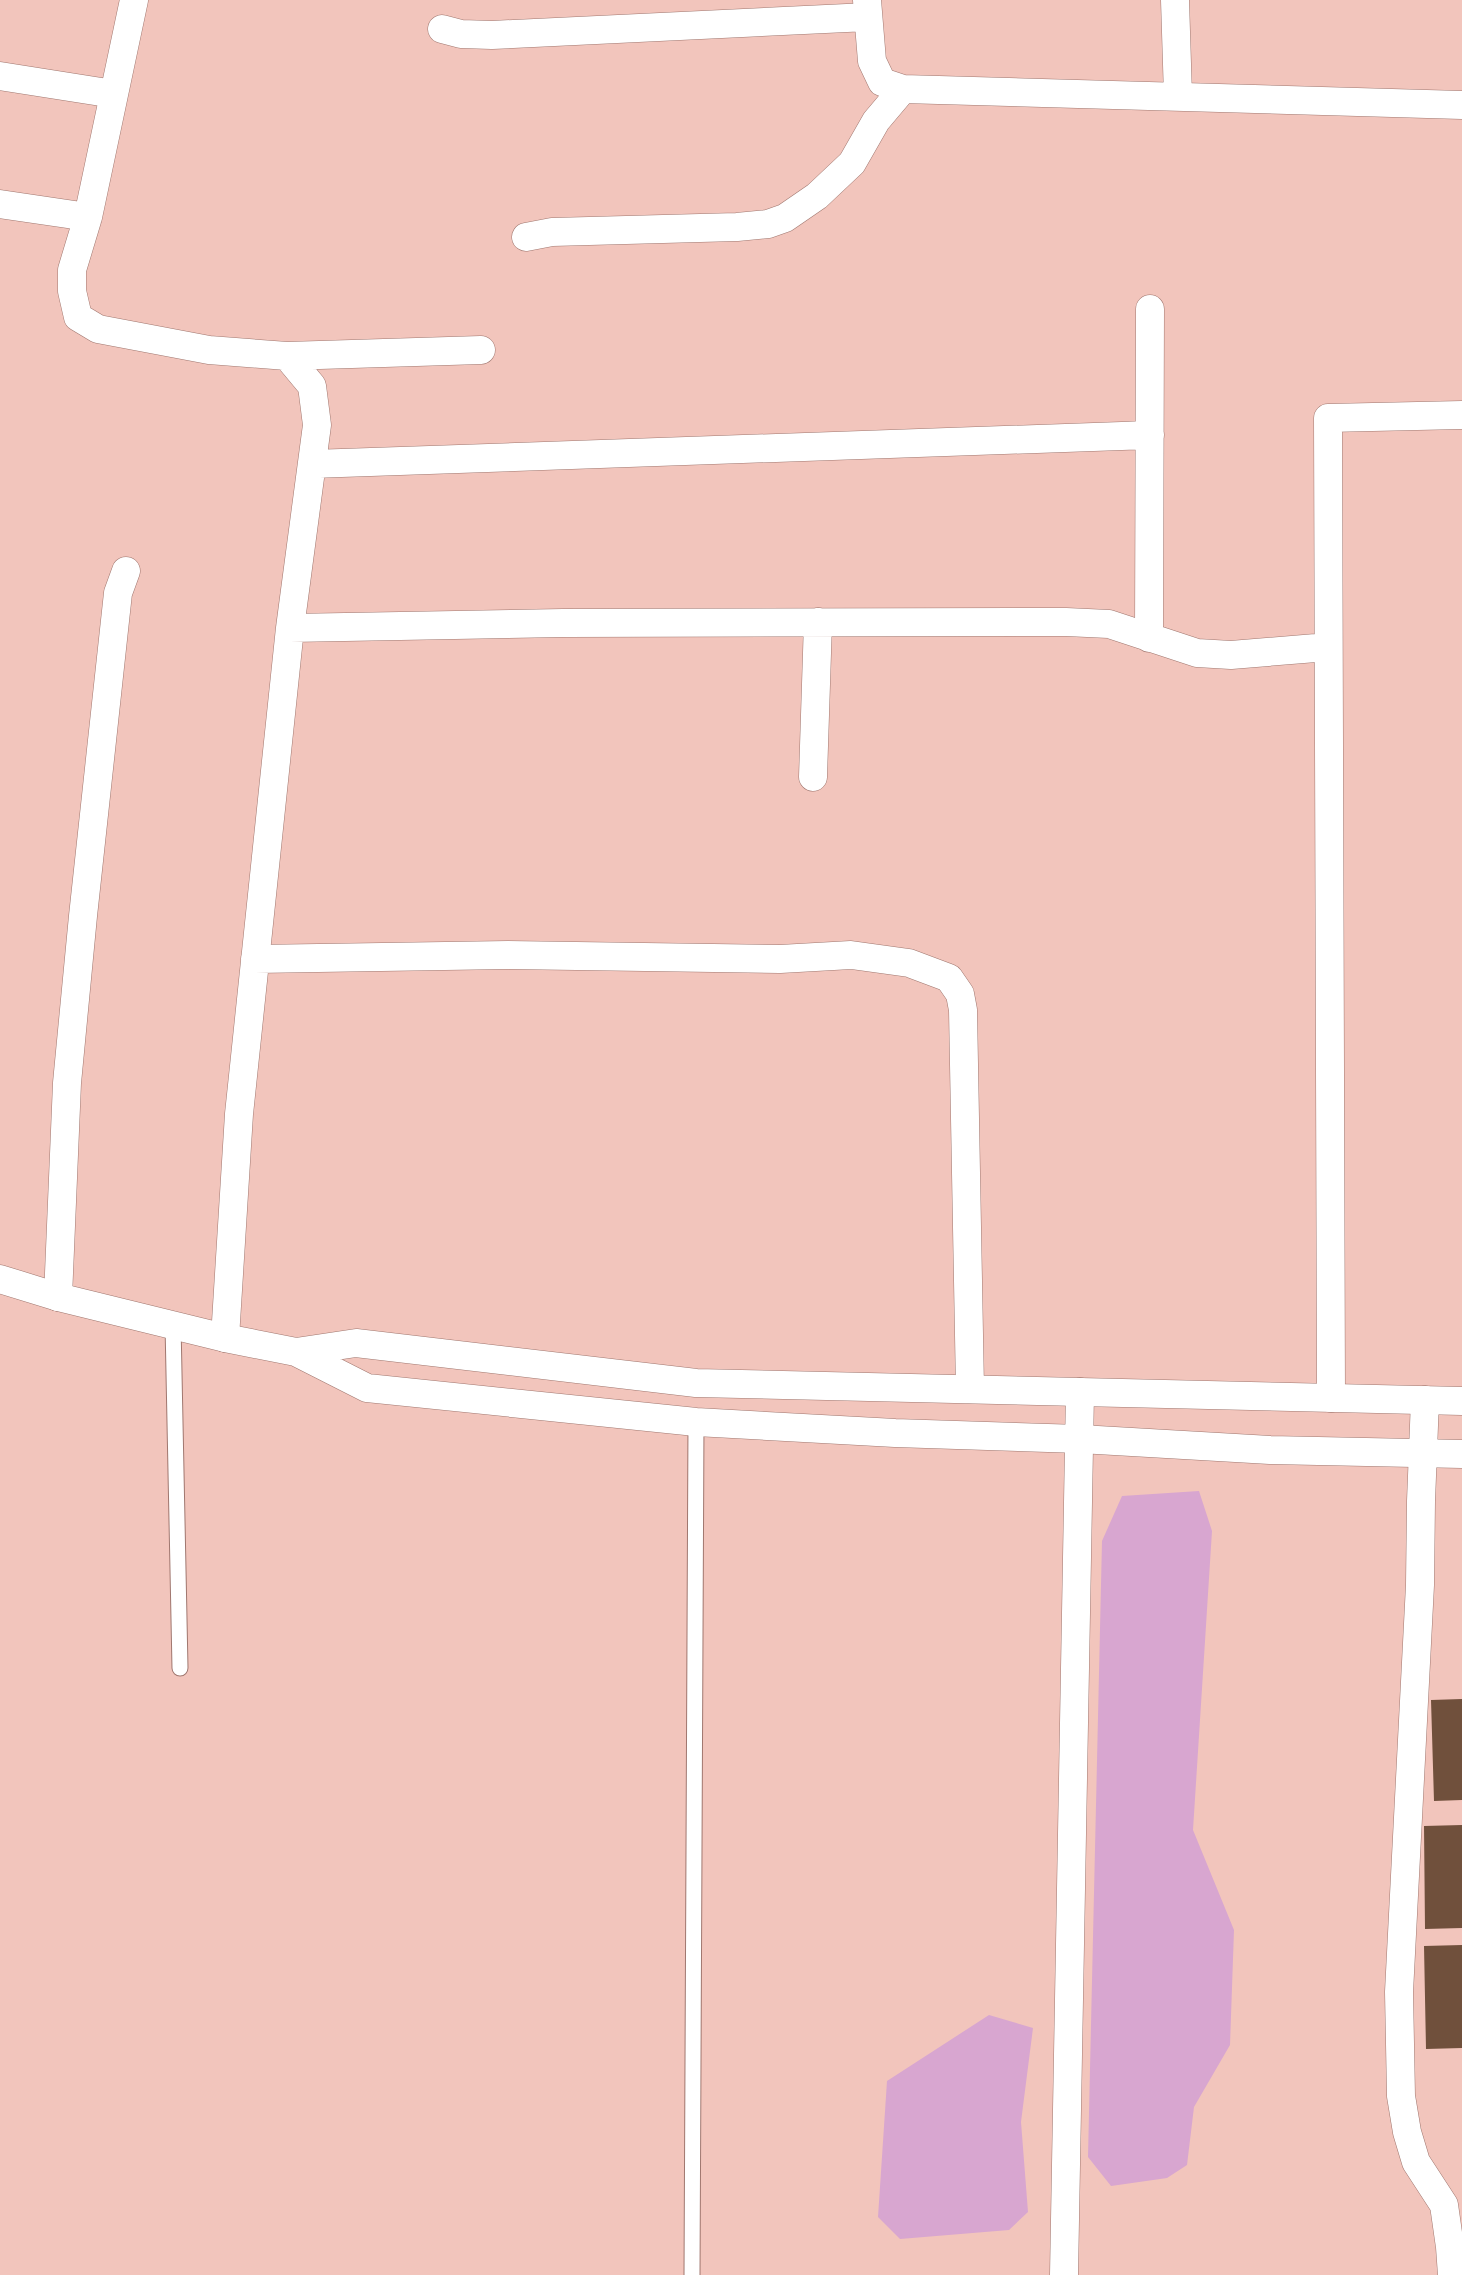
<svg xmlns="http://www.w3.org/2000/svg" width="1462" height="2275" font-family="'PT Sans',sans-serif">
<style>
.water{fill:#d8a6d0}
.building{fill:#70503c}
.lines{fill:none;stroke-linecap:round;stroke-linejoin:round}
.lane-casing{stroke:#a0776f;stroke-width:17}
.street-casing{stroke:#a0776f;stroke-width:29}
.secondary-casing{stroke:#a0776f;stroke-width:29}
.lane{stroke:#fff;stroke-width:15}
.street{stroke:#fff;stroke-width:28}
.secondary{stroke:#fff;stroke-width:28}
</style>
<rect width="100%" height="100%" fill="#f2c5bc"/>
<path class="water" d="M1199 1491 1212 1531 1193 1830 1234 1930 1230 2045 1194 2107 1187 2165 1167 2178 1111 2186 1088 2157 1102 1541 1122 1496Z
M989 2015 1033 2028 1021 2122 1028 2212 1009 2230 900 2239 878 2217 887 2081Z"/>
<path class="building" d="M1462 1699V1800L1434 1801 1431 1700Z
M1462 1825V1928L1425 1929 1424 1826Z
M1462 1945V2048L1426 2049 1424 1946Z"/>
<g class="lines">
<defs>
<path id="lane" d="M173 1324 180 1668
M692 2275 696 1422"/>
<path id="street" d="M134 0 88 217 72 270V291L78 317 98 329 209 350 287 356 312 386 317 425 290 628 239 1114 225 1338
M867 0 872 61 882 82 903 89 1462 105
M1175 0 1178 96
M442 29 461 34 492 35 868 17
M0 76 114 94
M0 204 88 217
M526 237 552 232 737 227 768 224 785 218 817 196 852 163 876 121 903 89
M287 356 481 350
M312 464 1150 435
M290 628 563 623 1066 622 1109 624 1197 653 1231 655 1328 647
M1149 638 1150 309
M813 777 818 622
M255 959 508 955 780 959 851 955 909 963 949 978 960 994 963 1010 970 1389
M58 1297 67 1083 83 916 118 593 126 571
M1331 1398 1328 418 1462 415
M1425 1400 1421 1501 1420 1585 1399 1992 1401 2096 1407 2132 1416 2162 1444 2205 1450 2247 1452 2275
M1064 2275 1080 1392"/>
<path id="secondary" d="M0 1279 58 1297 225 1338 296 1352 367 1388 696 1422 895 1433 1080 1439 1270 1450 1462 1454
M296 1352 356 1343 696 1383 1462 1401"/>
</defs>
<use href="#lane" class="lane-casing"/>
<use href="#street" class="street-casing"/>
<use href="#secondary" class="secondary-casing"/>
<use href="#lane" class="lane"/>
<use href="#street" class="street"/>
<use href="#secondary" class="secondary"/>
</g>
</svg>
